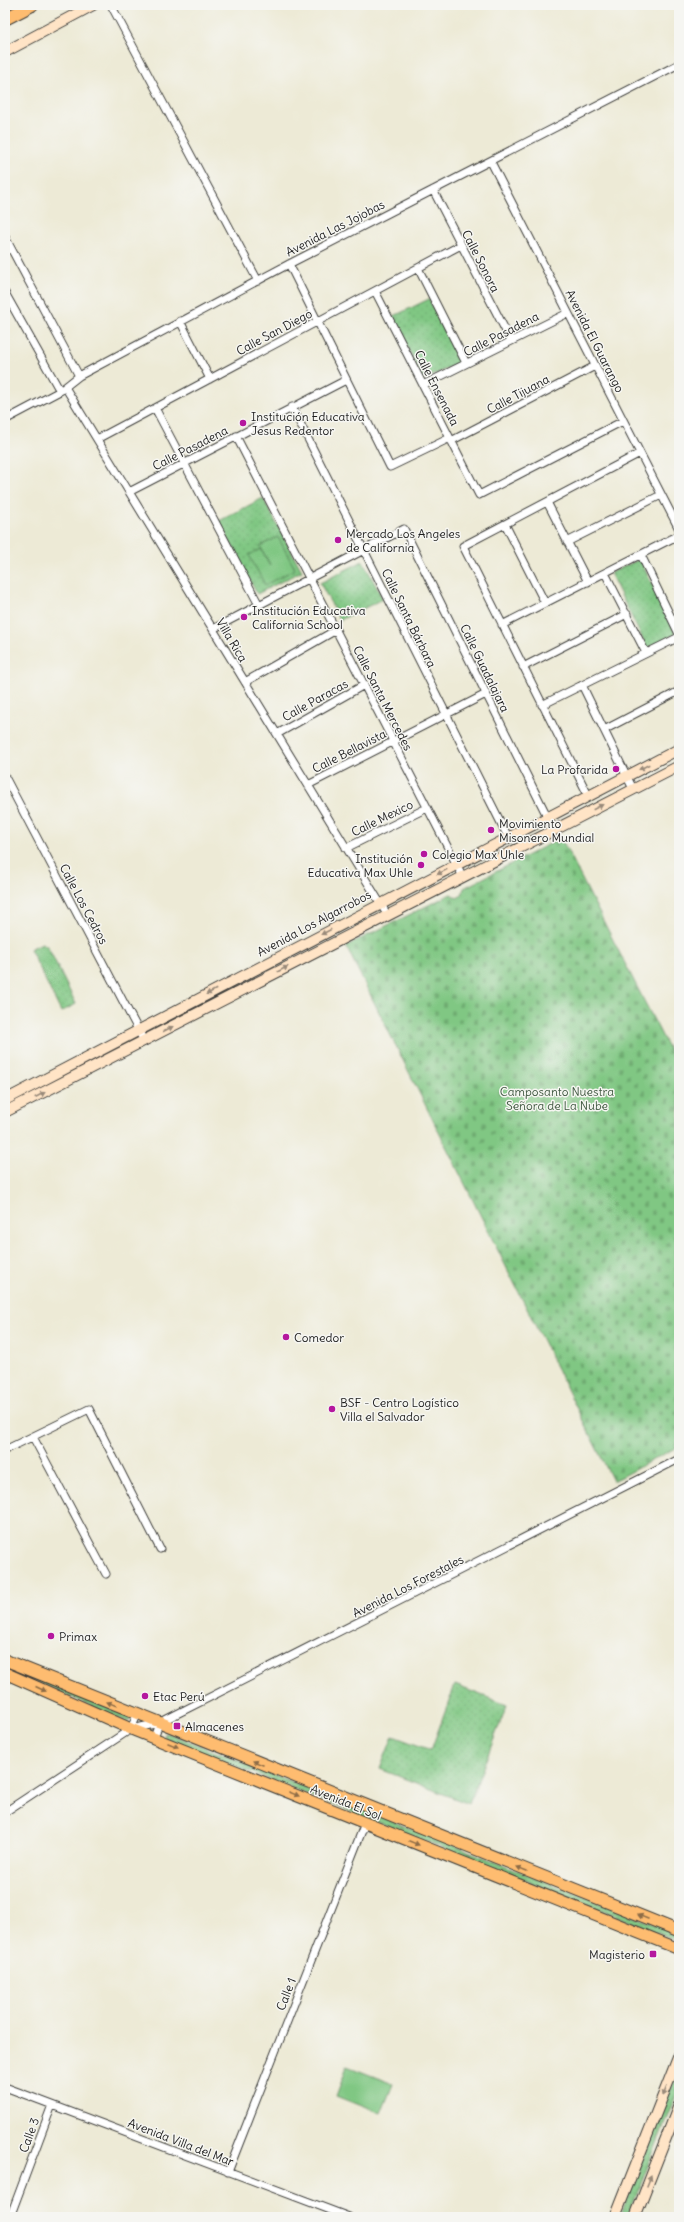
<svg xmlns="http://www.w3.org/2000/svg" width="684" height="2222" font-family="Delius,sans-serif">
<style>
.green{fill:url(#green-dots);stroke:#4e7250}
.cemetery{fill:url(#cemetery-stones);stroke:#4e7250}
.pitch{fill:#80c783;stroke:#4e7250}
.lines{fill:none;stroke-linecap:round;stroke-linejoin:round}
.street-casing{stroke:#3b3b38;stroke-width:9}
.secondary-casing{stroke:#3b3b38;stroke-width:12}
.primary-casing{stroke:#3b3b38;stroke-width:13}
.highway-casing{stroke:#3b3b38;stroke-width:14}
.street{stroke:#fff;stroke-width:7}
.secondary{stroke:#ffe4c6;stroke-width:10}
.primary{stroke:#febc70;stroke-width:11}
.highway{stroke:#febc70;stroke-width:12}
.oneway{fill:#998a7a}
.oneway2{fill:#8d6c46}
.poi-dot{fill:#b5179e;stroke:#f6f6f2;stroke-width:1.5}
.labels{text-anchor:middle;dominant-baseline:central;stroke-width:3;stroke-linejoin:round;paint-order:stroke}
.street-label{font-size:12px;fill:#1c1c1c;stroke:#f6f6f2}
.poi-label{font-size:12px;fill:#1c1c1c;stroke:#f6f6f2;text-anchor:start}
.park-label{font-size:12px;fill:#3f5840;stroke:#f6f6f2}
</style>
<defs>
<pattern id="green-dots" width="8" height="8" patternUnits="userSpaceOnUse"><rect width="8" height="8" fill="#80c783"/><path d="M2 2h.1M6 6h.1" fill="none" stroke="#6eaa71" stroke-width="1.8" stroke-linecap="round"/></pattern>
<pattern id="cemetery-stones" width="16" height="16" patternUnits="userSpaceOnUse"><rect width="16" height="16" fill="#80c783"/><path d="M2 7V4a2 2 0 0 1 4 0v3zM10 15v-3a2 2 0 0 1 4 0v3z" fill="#6eaa71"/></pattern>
</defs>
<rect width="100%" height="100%" fill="#f6f6f2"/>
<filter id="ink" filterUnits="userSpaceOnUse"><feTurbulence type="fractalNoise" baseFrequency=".025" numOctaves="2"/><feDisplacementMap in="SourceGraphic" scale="8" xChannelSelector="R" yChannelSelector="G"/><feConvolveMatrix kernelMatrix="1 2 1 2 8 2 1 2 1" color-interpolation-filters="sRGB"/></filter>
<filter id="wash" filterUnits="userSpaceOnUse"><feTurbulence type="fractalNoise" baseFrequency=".012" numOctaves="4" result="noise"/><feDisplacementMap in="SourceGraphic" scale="16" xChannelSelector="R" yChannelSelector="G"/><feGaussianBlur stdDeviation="0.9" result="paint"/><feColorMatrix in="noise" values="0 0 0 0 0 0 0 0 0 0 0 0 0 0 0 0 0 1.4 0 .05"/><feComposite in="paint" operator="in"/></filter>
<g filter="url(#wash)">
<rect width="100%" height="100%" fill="#edead6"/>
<path class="green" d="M429 299 460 362 424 380 392 317Z
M263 498 302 571 257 594 219 521Z
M640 559 676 634 647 648 610 573Z
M363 561 383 599 340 620 320 583Z
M42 943 48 947 76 1004 61 1012 30 949Z
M5 1664 128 1716 131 1720 127 1722 5 1667Z
M455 1685 507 1705 469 1804 380 1769 393 1736 431 1750Z
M168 1733 679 1934V1941L165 1738 164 1734Z
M679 2068V2087L628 2217H620Z"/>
<path class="cemetery" d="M561 838 679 1069V1446L613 1481 346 946 451 894 457 898 462 895 464 888Z"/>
<path class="pitch" d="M278 537 295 569 265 585 249 555 261 549 270 565 260 546Z
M347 2066 393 2084 381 2114 336 2096Z"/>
</g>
<g filter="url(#ink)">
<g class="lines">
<defs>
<path id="street" d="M111 5 258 281
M491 162 679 529
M433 190 511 341
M5 237 79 376
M289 264 390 467 450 438
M418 268 466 363
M375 291 479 495 623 421
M5 293 60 391
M180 321 210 379
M423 385 568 313
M65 387 388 916
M292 407 508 837
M155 408 259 605
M5 420 60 391 79 376 289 264 679 64
M236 436 463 877
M97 439 461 245
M451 441 595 366
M129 492 346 380
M547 502 588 582
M505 524 545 603
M567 542 661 495
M641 555 679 634
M605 573 646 653
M502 625 679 535
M213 629 404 529 554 830
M523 667 627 614
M245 682 336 630
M582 685 633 789
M542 705 679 637
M604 730 679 691
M277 734 364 685
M5 777 144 1041
M308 785 486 694
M588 795 463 546 640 453
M346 848 427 808
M33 1437 106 1574
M5 1450 89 1409 160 1549
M132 1729 159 1723
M154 1738 159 1723 679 1459
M5 1812 131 1729 137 1715
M5 2087 349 2217
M228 2172 365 1823
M10 2217 52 2105"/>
<path id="secondary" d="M5 52 93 5
M5 1100 679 749
M5 1112 679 766
M615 2217 679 2055
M635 2217 679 2105"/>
<path id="primary" d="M5 1660 679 1931
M5 1673 131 1729 679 1949"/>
<path id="highway" d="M5 19 32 5"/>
</defs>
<use href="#street" class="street-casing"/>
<use href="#secondary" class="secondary-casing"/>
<use href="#primary" class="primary-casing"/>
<use href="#highway" class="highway-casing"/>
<use href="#street" class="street"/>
<use href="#secondary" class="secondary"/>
<use href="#primary" class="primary"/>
<use href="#highway" class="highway"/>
</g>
<defs><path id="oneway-solid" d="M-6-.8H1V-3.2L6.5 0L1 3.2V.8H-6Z"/></defs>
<g class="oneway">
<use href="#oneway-solid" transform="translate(644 767) rotate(153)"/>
<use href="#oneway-solid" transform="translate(598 807) rotate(-27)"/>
<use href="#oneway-solid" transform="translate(442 872) rotate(152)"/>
<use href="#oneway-solid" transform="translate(326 932) rotate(152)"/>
<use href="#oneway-solid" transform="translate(283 969) rotate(-27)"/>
<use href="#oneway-solid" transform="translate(211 992) rotate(152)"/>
<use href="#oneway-solid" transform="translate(168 1029) rotate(-27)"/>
<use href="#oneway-solid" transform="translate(40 1095) rotate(-27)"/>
<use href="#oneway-solid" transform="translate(665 2091) rotate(112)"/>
<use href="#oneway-solid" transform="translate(649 2181) rotate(-68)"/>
</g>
<g class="oneway2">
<use href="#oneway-solid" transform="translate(41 1689) rotate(24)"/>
<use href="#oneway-solid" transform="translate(112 1704) rotate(-158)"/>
<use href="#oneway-solid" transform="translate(173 1745) rotate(22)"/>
<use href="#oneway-solid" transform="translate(258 1763) rotate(-158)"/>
<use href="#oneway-solid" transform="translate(294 1794) rotate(22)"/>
<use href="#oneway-solid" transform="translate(414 1843) rotate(22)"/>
<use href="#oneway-solid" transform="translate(522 1869) rotate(-158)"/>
<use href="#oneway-solid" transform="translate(643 1917) rotate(-158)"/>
</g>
</g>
<g class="poi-dot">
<circle cx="243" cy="423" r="4"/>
<circle cx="338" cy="540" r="4"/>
<circle cx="244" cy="617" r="4"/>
<circle cx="616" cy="769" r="4"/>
<circle cx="491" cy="830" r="4"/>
<circle cx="424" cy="854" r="4"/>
<circle cx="421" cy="865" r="4"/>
<circle cx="286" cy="1337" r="4"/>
<circle cx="332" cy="1409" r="4"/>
<circle cx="51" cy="1636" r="4"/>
<circle cx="145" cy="1696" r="4"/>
<rect x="173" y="1722" width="8" height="8" rx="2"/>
<rect x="649" y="1950" width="8" height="8" rx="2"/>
</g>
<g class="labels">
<g class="street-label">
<text transform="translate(335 228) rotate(-27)">Avenida Las Jojobas</text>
<text transform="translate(481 261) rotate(63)">Calle Sonora</text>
<text transform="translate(274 332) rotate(-28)">Calle San Diego</text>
<text transform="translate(501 334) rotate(-27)">Calle Pasadena</text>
<text transform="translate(595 341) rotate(63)">Avenida El Guarango</text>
<text transform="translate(437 388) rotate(63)">Calle Ensenada</text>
<text transform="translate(518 394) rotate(-28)">Calle Tijuana</text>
<text transform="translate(190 448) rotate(-27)">Calle Pasadena</text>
<text transform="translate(409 618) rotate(64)">Calle Santa Bárbara</text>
<text transform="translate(232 640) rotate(59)">Villa Rica</text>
<text transform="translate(485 668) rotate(64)">Calle Guadalajara</text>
<text transform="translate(383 698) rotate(63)">Calle Santa Mercedes</text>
<text transform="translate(315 700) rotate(-29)">Calle Paracas</text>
<text transform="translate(349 751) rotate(-27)">Calle Bellavista</text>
<text transform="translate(382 818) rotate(-26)">Calle Mexico</text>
<text transform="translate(84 904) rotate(62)">Calle Los Cedros</text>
<text transform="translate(314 923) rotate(-28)">Avenida Los Algarrobos</text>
<text transform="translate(408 1586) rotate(-27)">Avenida Los Forestales</text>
<text transform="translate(346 1802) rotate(22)">Avenida El Sol</text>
<text transform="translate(286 1994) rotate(-69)">Calle 1</text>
<text transform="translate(29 2135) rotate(-70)">Calle 3</text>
<text transform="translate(181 2142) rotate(21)">Avenida Villa del Mar</text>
</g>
<g class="poi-label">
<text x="251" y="416">Institución Educativa<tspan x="251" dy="14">Jesus Redentor</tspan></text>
<text x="346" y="533">Mercado Los Angeles<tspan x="346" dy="14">de California</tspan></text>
<text x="252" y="610">Institución Educativa<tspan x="252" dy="14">California School</tspan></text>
<text x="608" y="769" text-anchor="end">La Profarida</text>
<text x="499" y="823">Movimiento<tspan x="499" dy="14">Misonero Mundial</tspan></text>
<text x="432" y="854">Colegio Max Uhle</text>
<text x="413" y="858" text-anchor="end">Institución<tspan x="413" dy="14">Educativa Max Uhle</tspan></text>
<text x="294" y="1337">Comedor</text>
<text x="340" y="1402">BSF - Centro Logístico<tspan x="340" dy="14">Villa el Salvador</tspan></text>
<text x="59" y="1636">Primax</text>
<text x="153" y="1696">Etac Perú</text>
<text x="185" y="1726">Almacenes</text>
<text x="645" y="1954" text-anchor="end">Magisterio</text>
</g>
<g class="park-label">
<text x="557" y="1091">Camposanto Nuestra<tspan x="557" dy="14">Señora de La Nube</tspan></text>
</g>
</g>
<rect width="684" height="2222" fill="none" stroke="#f6f6f2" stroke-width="20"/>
</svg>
